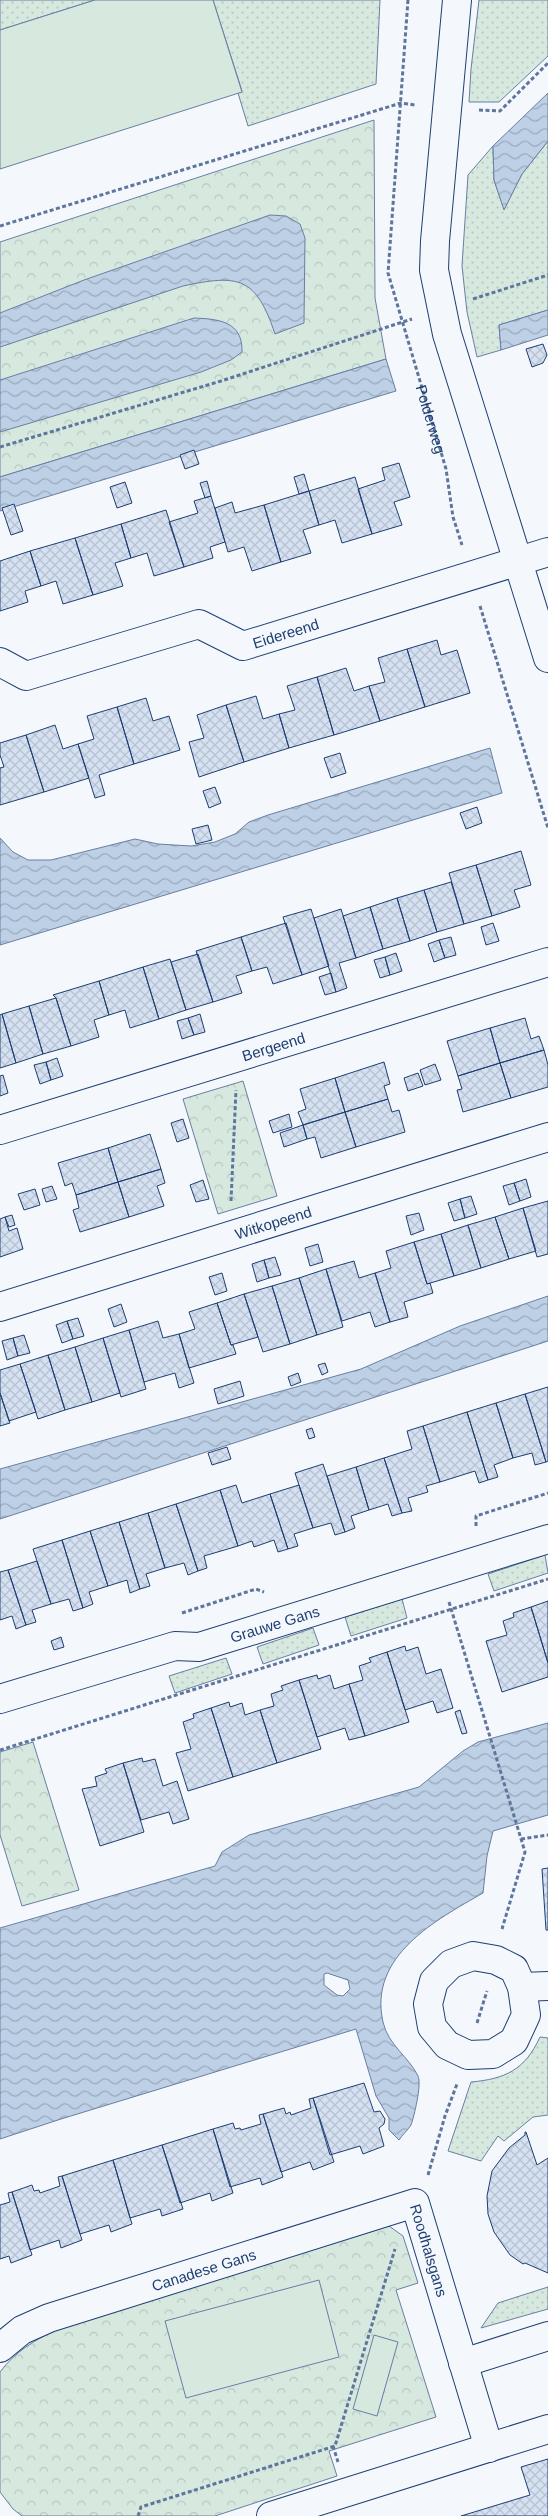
<svg xmlns="http://www.w3.org/2000/svg" width="548" height="2516" font-family="Arial,sans-serif">
<style>
.grass{fill:url(#grass-dots);stroke:#687fa3}
.park{fill:url(#park-crowns);stroke:#687fa3}
.garden{fill:#d7e8df;stroke:#687fa3}
.water{fill:url(#water-waves);stroke:#687fa3;fill-rule:evenodd}
.building{fill:url(#building-cross-hatch);stroke:#1d3f73}
.lines{fill:none;stroke-linecap:round;stroke-linejoin:round}
.minor-casing{stroke:#1d3f73;stroke-width:30}
.tertiary-casing{stroke:#1d3f73;stroke-width:30}
.path{stroke:#5e769c;stroke-width:3;stroke-dasharray:4 2.5;stroke-linecap:butt}
.minor{stroke:#f4f7fb;stroke-width:28}
.tertiary{stroke:#f4f7fb;stroke-width:28}
.labels{text-anchor:middle;dominant-baseline:central;stroke-width:4;stroke-linejoin:round;paint-order:stroke}
.street-label{font-size:15px;fill:#1d3f73;stroke:#f4f7fb}
</style>
<defs>
<pattern id="grass-dots" width="8" height="8" patternUnits="userSpaceOnUse" patternTransform="scale(1.25)"><rect width="8" height="8" fill="#d7e8df"/><path d="M2 2h.1M6 6h.1" fill="none" stroke="#b8c8c3" stroke-width="1.8" stroke-linecap="round"/></pattern>
<pattern id="park-crowns" width="20" height="18" patternUnits="userSpaceOnUse" patternTransform="scale(1.25)"><rect width="20" height="18" fill="#d7e8df"/><path d="M2 6a3 3 0 1 1 6 0M12 15a3 3 0 1 1 6 0" fill="none" stroke="#b8c8c3"/></pattern>
<pattern id="water-waves" width="16" height="10" patternUnits="userSpaceOnUse" patternTransform="scale(1.25)"><rect width="16" height="10" fill="#bed0e5"/><path d="M0 5q4-4 8 0t8 0" fill="none" stroke="#9aaabe"/></pattern>
<pattern id="building-cross-hatch" width="8" height="8" patternUnits="userSpaceOnUse" patternTransform="scale(1.25)"><rect width="8" height="8" fill="#d5e0f0"/><path d="M0 0l8 8M0 8l8-8" fill="none" stroke="#b6c1d1"/></pattern>
</defs>
<rect width="100%" height="100%" fill="#f4f7fb"/>
<path class="grass" d="M0 0H95L0 30Z
M213 0H380L376 84 248 126 238 93 242 91Z
M479 0H548V56L499 102H469L471 69Z
M548 141V310L499 325 501 350 477 357 467 312 462 266 468 175 493 146 494 180 504 209 522 174Z
M545 1555 548 1573 494 1591 488 1574Z
M402 1599 407 1618 351 1636 345 1617Z
M313 1628 319 1645 263 1664 257 1647Z
M226 1658 232 1674 175 1693 169 1676Z
M540 2037 548 2038V2115L533 2117 504 2141 498 2136 481 2161 448 2151 471 2082C505 2079 525 2070 540 2037Z
M548 2287V2309L481 2328 498 2303Z"/>
<path class="park" d="M374 120 375 298 386 359 0 477V242Z
M243 1081 277 1196 218 1214 183 1099Z
M33 1742 79 1890 22 1906 0 1835V1752Z
M389 2226 403 2236 418 2283 396 2290 436 2417 329 2451 337 2476 215 2516H22L13 2509 0 2492V2372C15 2352 33 2341 56 2330Z"/>
<path class="garden" d="M95 0H213L242 92 0 169V30Z
M319 2280 339 2357 186 2398 165 2321Z
M374 2335 398 2342 377 2416 353 2409Z"/>
<path class="water" d="M548 93V141L522 174 504 210 494 180 493 146Z
M270 215 286 216 300 224 305 238 304 323 275 334C256 277 239 274 183 286L0 347V313L84 280Z
M548 310V335L501 350 499 325Z
M194 318C218 319 243 321 242 352L231 360 201 372 0 432V380Z
M386 359 396 391 0 511V477Z
M490 748 502 793 0 945V838L13 852 28 860H51L135 839 158 844 191 846 215 842 235 834 249 822 268 815Z
M548 1296V1341L0 1519V1469L361 1369 460 1326Z
M548 1723V1815L493 1831 487 1856 483 1893C436 1920 368 1956 383 2022 388 2045 409 2057 418 2076 422 2084 414 2117 411 2125 408 2130 402 2135 399 2140L389 2130V2118L376 2096 356 2029 61 2119 0 2139V1928L215 1866 222 1852 249 1835 419 1787 463 1751 478 1742ZM327 1973 348 1980 350 1989 343 1996 337 1995 324 1985V1974Z"/>
<path class="building" d="M543 344 547 355 543 363 532 367 526 349Z
M194 450 199 464 185 469 180 455Z
M399 463 410 497 394 502 402 525 372 534 358 489 385 480 382 468Z
M304 474 309 491 299 494 294 477Z
M355 477 372 534 342 543 335 520 319 525 309 491Z
M207 481 211 496 205 498 200 483Z
M125 482 132 503 117 508 110 487Z
M309 491 319 525 303 530 311 553 281 562 264 505Z
M211 496 225 542 210 547 213 558 184 567 169 522 198 513 194 501Z
M232 502 235 513 264 505 281 562 252 571 244 547 228 552 215 508Z
M14 504 23 531 11 535 2 508Z
M166 510 184 567 154 576 147 553 131 558 121 524Z
M121 524 131 558 115 563 123 586 93 595 75 538Z
M75 538 93 595 63 604 56 581 41 586 30 551Z
M30 551 41 586 25 591 28 602 0 611V561Z
M437 640 441 655 457 650 470 693 425 707 407 649Z
M407 649 425 707 380 721 369 686 385 682 378 658Z
M346 668 354 691 369 686 380 721 334 735 317 677Z
M317 677 334 735 289 748 279 714 295 710 287 686Z
M256 696 263 719 279 714 289 748 244 762 226 705Z
M146 698 153 721 169 716 180 750 134 764 117 707Z
M226 705 244 762 199 777 189 742 204 738 197 715Z
M117 707 134 764 99 775 105 795 95 798 78 744 94 739 87 716Z
M55 725 63 749 78 744 89 778 44 792 26 735Z
M26 735 44 792 0 805V768L4 767 0 755V743Z
M340 753 346 773 331 778 324 758Z
M215 787 221 803 209 808 203 791Z
M477 807 482 823 466 829 460 813Z
M208 825 212 840 196 844 192 829Z
M521 851 531 885 514 890 520 907 492 916 476 865Z
M476 865 492 916 464 924 449 873Z
M451 882 464 924 437 932 424 890Z
M424 890 437 932 410 941 397 898Z
M397 898 410 941 383 949 370 907Z
M370 907 383 949 356 958 343 916Z
M311 909 329 966 302 975 283 917Z
M341 909 356 958 339 963 347 988 336 992 314 918Z
M286 923 302 975 273 984 267 967 252 971 241 937Z
M493 923 499 941 486 945 481 927Z
M241 937 252 971 236 976 242 993 213 1002 196 951Z
M451 937 456 955 445 958 439 940Z
M439 940 445 958 434 962 428 944Z
M396 953 402 971 390 975 385 957Z
M198 954 213 1002 186 1010 171 962Z
M385 957 390 975 380 978 374 960Z
M170 959 186 1010 159 1019 143 967Z
M143 967 159 1019 130 1028 125 1010 109 1015 99 981Z
M331 973 336 992 325 995 319 977Z
M99 981 109 1015 94 1020 99 1037 71 1046 56 998 53 995Z
M56 998 71 1046 43 1054 29 1006Z
M29 1006 43 1054 16 1063 2 1014Z
M2 1014 16 1063 0 1068V1015Z
M200 1014 205 1032 194 1035 188 1018Z
M188 1018 194 1035 182 1039 177 1021Z
M525 1018 531 1039 539 1036 544 1050 500 1063 490 1028Z
M490 1028 500 1063 458 1076 447 1041Z
M544 1050 548 1065V1087L511 1098 500 1063Z
M57 1058 63 1076 51 1080 46 1062Z
M46 1062 51 1080 40 1084 34 1065Z
M384 1062 390 1084 384 1086 388 1099 345 1112 335 1078Z
M500 1063 511 1098 463 1112 457 1090 462 1089 458 1076Z
M435 1064 441 1080 425 1085 420 1070Z
M418 1073 423 1086 408 1091 404 1078Z
M3 1075 8 1093 0 1096V1076Z
M335 1078 345 1112 303 1125 298 1112 306 1109 300 1089Z
M388 1099 392 1112 399 1110 405 1132 356 1147 345 1112Z
M345 1112 356 1147 321 1158 315 1137 307 1139 303 1125Z
M289 1114 292 1127 273 1133 269 1121Z
M183 1119 189 1138 177 1142 171 1123Z
M303 1125 307 1139 284 1147 280 1133Z
M150 1134 161 1169 118 1182 108 1148Z
M108 1148 118 1182 76 1195 72 1183 65 1186 58 1163Z
M161 1169 165 1183 157 1186 164 1206 129 1217 118 1182Z
M526 1179 531 1197 520 1201 514 1183Z
M203 1180 209 1199 196 1202 190 1185Z
M118 1182 129 1217 80 1232 73 1210 79 1208 76 1195Z
M514 1183 520 1201 509 1205 503 1186Z
M52 1186 57 1199 46 1202 42 1189Z
M35 1189 40 1205 24 1210 18 1194Z
M471 1196 477 1214 465 1218 460 1199Z
M460 1199 465 1218 454 1221 448 1203Z
M548 1201V1254L537 1257 523 1208Z
M523 1208 536 1251 509 1259 495 1217Z
M419 1213 424 1230 411 1235 406 1216Z
M12 1215 15 1225 9 1227 5 1217Z
M5 1217 9 1231 17 1228 23 1249 0 1257V1219Z
M495 1217 509 1259 481 1268 468 1225Z
M468 1225 481 1268 454 1276 441 1234Z
M441 1234 454 1276 427 1284 414 1242Z
M414 1242 427 1284 430 1283 433 1293 404 1302 408 1317 390 1322 375 1273 391 1268 386 1251Z
M318 1244 323 1262 310 1266 305 1248Z
M275 1257 281 1275 269 1278 264 1260Z
M264 1260 269 1278 257 1282 252 1264Z
M354 1261 359 1278 375 1273 390 1322 375 1327 370 1312 342 1321 326 1269Z
M326 1269 343 1327 317 1335 299 1278Z
M222 1273 227 1291 215 1295 209 1277Z
M299 1278 317 1335 290 1344 272 1286Z
M272 1286 290 1344 263 1352 244 1294Z
M244 1294 258 1337 231 1345 217 1303Z
M217 1303 231 1345H233L236 1354 189 1368 179 1334 195 1329 189 1312Z
M121 1304 127 1322 114 1327 108 1309Z
M78 1318 84 1336 73 1339 67 1321Z
M67 1321 73 1339 62 1343 56 1325Z
M158 1321 163 1338 179 1334 194 1383 179 1388 175 1373 144 1382 129 1330Z
M129 1330 146 1389 121 1397 103 1338Z
M24 1335 30 1353 18 1356 13 1338Z
M13 1338 18 1356 7 1360 2 1341Z
M103 1338 120 1393 92 1402 75 1347Z
M75 1347 92 1402 65 1410 48 1355Z
M48 1355 65 1410 38 1419 20 1364Z
M325 1363 328 1372 322 1375 318 1365Z
M20 1364 36 1412 9 1421 0 1393V1370Z
M298 1373 301 1382 291 1386 288 1377Z
M240 1381 244 1396 218 1404 214 1389Z
M548 1387V1461L546 1462 525 1394Z
M0 1393 10 1423 0 1426Z
M525 1394 546 1462 535 1465 532 1453 513 1458 496 1403Z
M496 1403 513 1458 494 1465 498 1477 488 1480 467 1412Z
M467 1412 488 1480 479 1483 475 1471 440 1482 423 1426Z
M423 1426 440 1482 426 1486 428 1492 408 1498 412 1511 402 1513 384 1458 412 1449 407 1431Z
M312 1428 315 1437 309 1439 306 1430Z
M227 1447 231 1459 212 1465 208 1453Z
M384 1458 402 1513 392 1516 388 1504 369 1510 356 1467Z
M323 1464 345 1532 335 1535 331 1523 313 1528 295 1473Z
M356 1467 369 1510 351 1516 355 1528 345 1532 327 1476Z
M236 1485 242 1503 270 1494 288 1549 278 1552 274 1540 254 1547 252 1541 238 1546 220 1490Z
M299 1485 313 1528 294 1534 298 1546 288 1549 270 1494Z
M220 1490 238 1546 204 1556 207 1568 198 1571 176 1504Z
M176 1504 198 1571 188 1575 184 1563 165 1568 148 1513Z
M148 1513 165 1568 146 1574 150 1586 140 1589 119 1522Z
M119 1522 140 1589 130 1593 127 1580 108 1586 90 1531Z
M90 1531 108 1586 89 1592 93 1604 83 1608 62 1540Z
M62 1540 83 1608 73 1611 69 1599 51 1604 33 1549Z
M37 1561 51 1604 32 1610 36 1622 26 1625 8 1570Z
M8 1570 26 1625 16 1629 12 1616 0 1620V1572Z
M548 1601V1663L531 1607Z
M531 1607 548 1663V1677L502 1692 486 1641 507 1635 503 1621 514 1617 513 1613Z
M61 1637 64 1647 54 1650 51 1641Z
M405 1646 406 1651 418 1647 426 1674 441 1669 453 1708 437 1713 433 1701 405 1710 387 1652Z
M387 1652 409 1722 365 1736 349 1684 363 1680 359 1666 371 1662 369 1658Z
M317 1675 318 1679 330 1675 334 1689 349 1684 365 1736 349 1740 345 1728 317 1737 299 1680Z
M299 1680 321 1749 277 1763 260 1710 274 1706 271 1694 283 1690 281 1686Z
M229 1702 230 1707 242 1703 245 1715 260 1710 277 1763 233 1777 211 1708Z
M211 1708 233 1777 188 1791 176 1753 191 1749 183 1722 194 1718 193 1714Z
M460 1710 467 1733 462 1734 455 1712Z
M142 1758 143 1762 155 1759 163 1786 177 1781 189 1819 173 1824 169 1812 141 1820 123 1763Z
M123 1763 144 1832 100 1846 82 1789 97 1786 95 1777 107 1773 105 1769Z
M548 1868V1930H546L542 1869Z
M364 2083 374 2112 380 2111 385 2119 384 2124 379 2128 384 2146 363 2154 360 2146 330 2155 313 2098Z
M313 2098 334 2162 313 2170 310 2162 281 2172 263 2114 284 2108 286 2114 290 2112 291 2115 311 2108 309 2099Z
M263 2114 283 2177 262 2185 260 2178 230 2187 213 2129 233 2123 235 2129 240 2128 241 2130 261 2124 259 2115Z
M213 2129 233 2193 212 2201 210 2193 180 2203 162 2145Z
M525 2132H526L537 2165 548 2158V2273L525 2263 523 2264 510 2255 494 2232 488 2214 487 2196 492 2171 509 2148 525 2135Z
M162 2145 183 2209 162 2216 160 2209 130 2218 113 2160Z
M113 2160 132 2224 111 2232 109 2225 80 2234 62 2176Z
M62 2176 82 2240 61 2248 59 2240 30 2250 12 2192 32 2185 34 2191 39 2190 40 2193 60 2186 58 2177Z
M12 2192 32 2255 11 2263 9 2256 0 2259V2205L10 2202 8 2193Z
M548 2459V2516H461L530 2495 521 2467Z"/>
<g class="lines">
<defs>
<g id="minor">
<path id="s2" d="M0 662 26 676 199 624 243 646 548 552"/>
<path id="s3" d="M0 1130 548 962"/>
<path id="s4" d="M0 1307 548 1137"/>
<path id="s5" d="M0 1699 175 1646 199 1647 548 1539"/>
<path d="M473 1956 496 1960 514 1969 522 1987 526 2015 514 2041 493 2054 468 2055 447 2045 432 2027 428 2004 434 1981 451 1964Z"/>
<path d="M522 1987 548 1986"/>
<path id="s6" d="M0 2348 22 2330 49 2318 415 2203 489 2448"/>
<path d="M463 2363 548 2336"/>
<path d="M271 2516 548 2429"/>
</g>
<path id="tertiary" d="M457 0 435 241 434 270 447 334 548 658"/>
</defs>
<use href="#minor" class="minor-casing"/>
<use href="#tertiary" class="tertiary-casing"/>
<g class="path">
<path id="s1" d="M408 0 388 273 446 469 453 517 462 545"/>
<path d="M479 110 500 111 548 63"/>
<path d="M0 226 401 103 415 105"/>
<path d="M473 299 548 275"/>
<path d="M0 447 221 381 412 319"/>
<path d="M480 606 548 828"/>
<path d="M231 1201 236 1090"/>
<path d="M476 1526V1516L548 1493"/>
<path d="M449 1602 525 1852 502 1929"/>
<path d="M182 1613 256 1589 264 1592"/>
<path d="M0 1750 548 1579"/>
<path d="M521 1839 548 1835"/>
<path d="M477 2023 487 1991"/>
<path d="M428 2175 445 2116 457 2084"/>
<path d="M333 2446 338 2462"/>
<path d="M138 2516 141 2507 335 2446 395 2249"/>
</g>
<use href="#minor" class="minor"/>
<use href="#tertiary" class="tertiary"/>
</g>
<g class="labels">
<g class="street-label">
<text stroke="none"><textPath href="#s1" startOffset="426">Polderweg</textPath></text>
<text stroke="none"><textPath href="#s2" startOffset="304">Eidereend</textPath></text>
<text stroke="none"><textPath href="#s3" startOffset="286">Bergeend</textPath></text>
<text stroke="none"><textPath href="#s4" startOffset="286">Witkopeend</textPath></text>
<text stroke="none"><textPath href="#s5" startOffset="286">Grauwe Gans</textPath></text>
<text stroke="none"><textPath href="#s6" startOffset="491">Roodhalsgans</textPath></text>
<text stroke="none"><textPath href="#s6" startOffset="220">Canadese Gans</textPath></text>
</g>
</g>
</svg>
